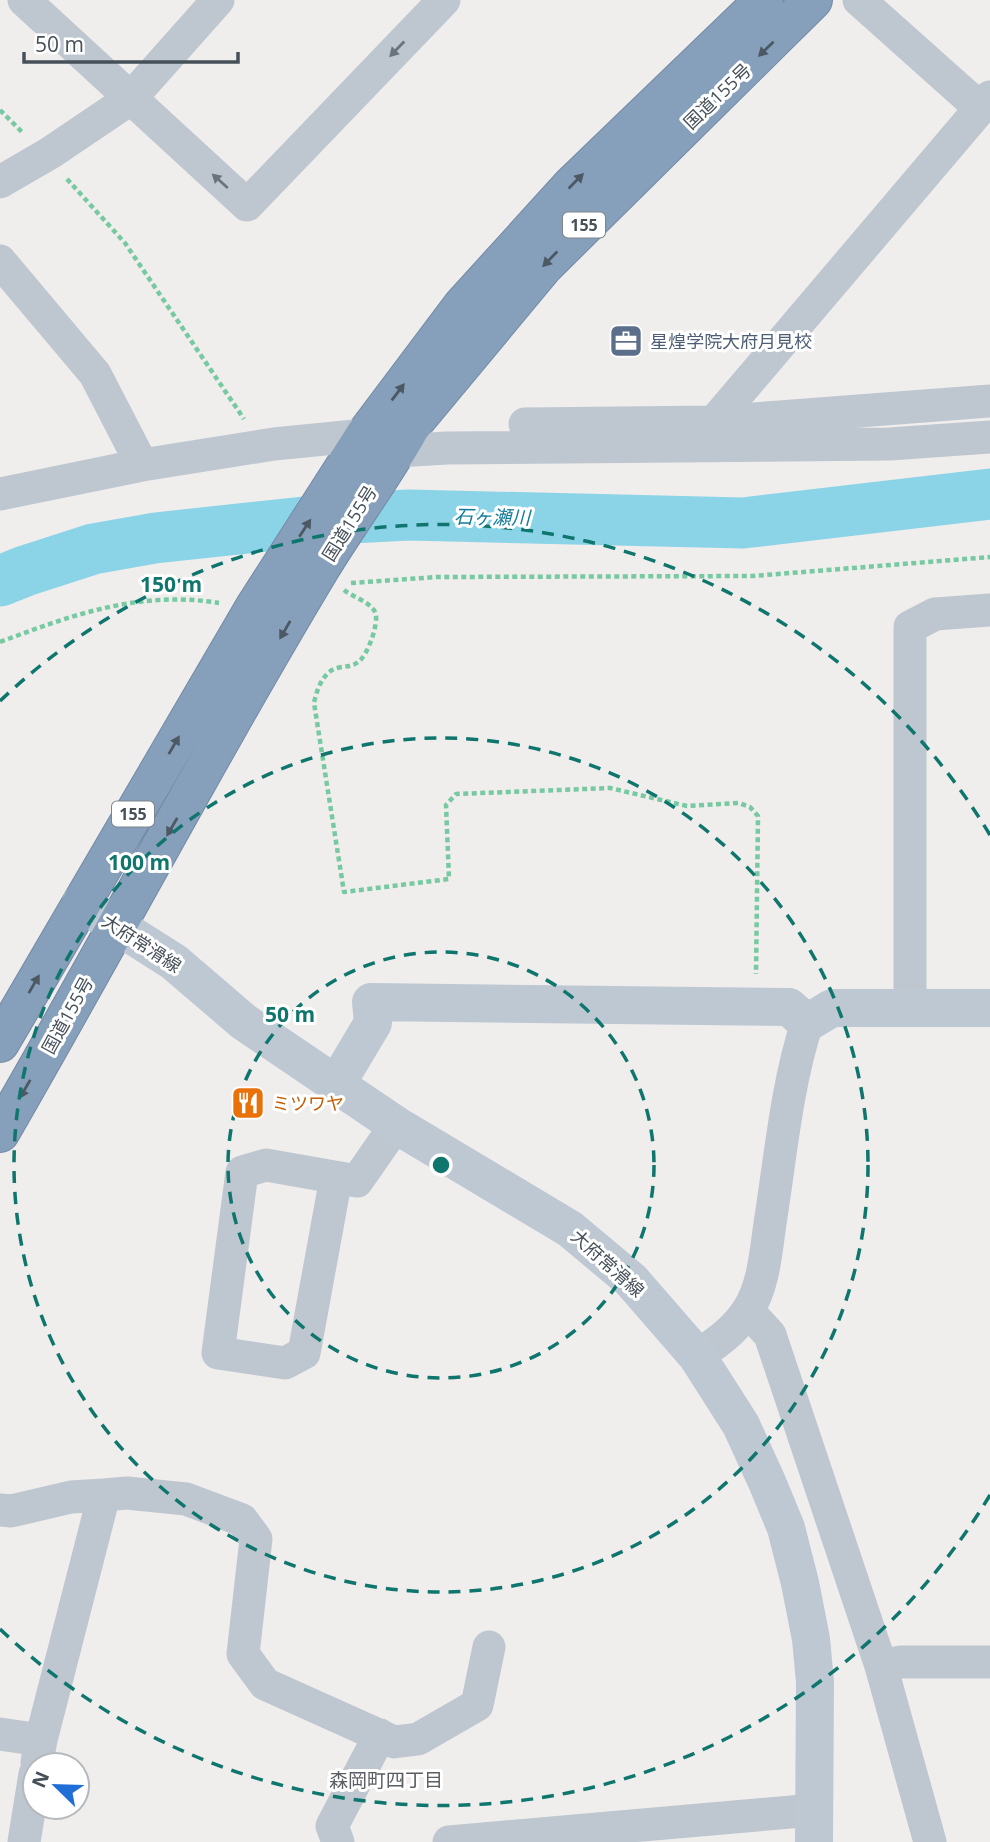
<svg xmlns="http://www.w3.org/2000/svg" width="990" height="1842" font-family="'Open Sans','Noto Sans JP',sans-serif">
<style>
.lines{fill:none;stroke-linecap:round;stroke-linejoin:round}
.river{stroke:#8bd4e7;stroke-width:51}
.highway-casing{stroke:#728aa6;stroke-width:40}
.path{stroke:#76c9a0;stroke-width:4.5;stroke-dasharray:5 3.5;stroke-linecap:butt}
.street{stroke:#bec7cf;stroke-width:33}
.secondary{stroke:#bec8d3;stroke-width:38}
.highway{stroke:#869fba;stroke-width:38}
.oneway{fill:#6a747c}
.oneway2{fill:#4c5863}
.ring{fill:none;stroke:#0f766e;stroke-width:3.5;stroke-dasharray:12 9}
.labels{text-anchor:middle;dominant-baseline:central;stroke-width:6;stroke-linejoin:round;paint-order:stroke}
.shield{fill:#fff;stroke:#7e848b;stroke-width:2}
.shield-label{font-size:16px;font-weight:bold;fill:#465059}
.street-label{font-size:18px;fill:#465059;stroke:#fff}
.service-label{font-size:18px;fill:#4e5e75;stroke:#fff;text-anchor:start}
.food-label{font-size:18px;fill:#c56008;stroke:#fff;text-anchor:start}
.water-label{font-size:19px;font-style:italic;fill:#127c99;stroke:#fff}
.neighbourhood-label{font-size:19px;fill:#5a5d62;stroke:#fff}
.centre{fill:#0f766e;stroke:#fff;stroke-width:3.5}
.ring-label{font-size:21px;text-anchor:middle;font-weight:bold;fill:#0f766e;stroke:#fff;stroke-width:6;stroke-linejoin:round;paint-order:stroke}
</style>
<rect width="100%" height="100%" fill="#f0eded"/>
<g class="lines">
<path class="river" d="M0 581 25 571 93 549 155 538 332 519 409 515 743 523 990 494"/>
<defs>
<path id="highway" d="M0 1043 254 608 365 435 462 306 571 186 764 0
M0 1133C108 946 209 754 320 569 349 521 384 475 411 426L544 266 813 0"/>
</defs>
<use href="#highway" class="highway-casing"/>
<path class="path" d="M0 110 24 134
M67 179 125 243 244 419
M351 583 437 577 753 576 990 557
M344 590C353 597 370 602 375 612 380 622 367 657 358 662 352 667 345 666 337 668 323 672 317 689 314 703L344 892 449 879 446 805 456 794 610 788 687 806 739 803 750 807 758 816 756 974
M0 642C72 615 140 590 219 603"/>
<path class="street" d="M24 0 247 205 444 0
M859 0 980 108
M0 182 50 153 130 99 218 0
M0 261 95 374 142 465
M714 422 990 97
M525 424 714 422 990 401
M397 451 447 448 890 444 990 437
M0 494 142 465 274 444 365 435
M910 1008V627L935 614 990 610
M336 1178 304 1353 285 1363 218 1353 242 1172 266 1165 357 1181 396 1125
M748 1311 770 1335 881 1666 930 1842
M697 1356C717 1343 735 1330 748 1310 765 1284 766 1247 771 1217 781 1152 787 1085 807 1023
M0 1510 11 1511 71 1497 104 1495 127 1493 186 1499 242 1520 256 1539 243 1654 265 1684 394 1742 418 1739 477 1705 489 1647
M881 1666 901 1662H990
M0 1734 41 1740 37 1762
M41 1740 104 1495
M24 1842 35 1774
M338 1842 332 1826 380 1735
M449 1842 814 1810"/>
<path class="secondary" d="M81 903 174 962 244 1022 396 1125 570 1229 631 1280 697 1356 741 1425 767 1482 786 1528 800 1583 811 1639 815 1682 814 1842
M336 1085 373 1023 371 1002 789 1007 807 1023 832 1008H990"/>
<use href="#highway" class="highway"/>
</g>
<defs><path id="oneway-solid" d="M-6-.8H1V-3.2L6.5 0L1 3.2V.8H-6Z" transform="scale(1.75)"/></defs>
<g class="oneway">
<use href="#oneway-solid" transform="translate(397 49) rotate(134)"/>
<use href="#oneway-solid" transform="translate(220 181) rotate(-138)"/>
</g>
<g class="oneway2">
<use href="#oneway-solid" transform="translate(766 49) rotate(136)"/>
<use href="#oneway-solid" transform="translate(576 181) rotate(-45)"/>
<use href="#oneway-solid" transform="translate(550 259) rotate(134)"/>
<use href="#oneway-solid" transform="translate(398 392) rotate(-53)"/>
<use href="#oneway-solid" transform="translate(305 528) rotate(-57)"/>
<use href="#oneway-solid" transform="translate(285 630) rotate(120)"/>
<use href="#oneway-solid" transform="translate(174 745) rotate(-60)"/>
<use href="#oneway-solid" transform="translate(172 827) rotate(120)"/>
<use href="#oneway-solid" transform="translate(34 984) rotate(-60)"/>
<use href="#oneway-solid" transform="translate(25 1089) rotate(120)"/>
</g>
<g class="ring">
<circle cx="441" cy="1165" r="213"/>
<circle cx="441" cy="1165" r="427"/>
<path d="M990 1495A640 640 0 0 1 0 1629M0 701A640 640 0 0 1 990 835"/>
</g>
<defs>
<symbol id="office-square" viewBox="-11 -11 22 22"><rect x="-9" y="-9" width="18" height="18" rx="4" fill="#5c6f8a" stroke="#fff"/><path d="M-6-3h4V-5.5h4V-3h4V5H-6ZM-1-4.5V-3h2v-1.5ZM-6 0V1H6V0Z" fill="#fff"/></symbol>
<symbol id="restaurant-square" viewBox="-11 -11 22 22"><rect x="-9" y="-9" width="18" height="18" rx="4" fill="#e8710a" stroke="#fff"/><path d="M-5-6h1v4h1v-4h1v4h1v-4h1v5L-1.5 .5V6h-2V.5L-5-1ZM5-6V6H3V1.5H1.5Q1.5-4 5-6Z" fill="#fff"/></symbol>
</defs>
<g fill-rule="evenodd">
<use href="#office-square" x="607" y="322" width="38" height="38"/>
<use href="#restaurant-square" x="229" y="1084" width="38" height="38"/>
</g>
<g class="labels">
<g class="shield">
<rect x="563" y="212.5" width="42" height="25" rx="5"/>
<rect x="112" y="801.5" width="42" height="25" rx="5"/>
</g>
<g class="shield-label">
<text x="584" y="225">155</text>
<text x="133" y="814">155</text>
</g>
<g class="street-label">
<text transform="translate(717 96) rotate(-44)">国道155号</text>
<text transform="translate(349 523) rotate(-58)">国道155号</text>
<text transform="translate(142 943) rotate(33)">大府常滑線</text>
<text transform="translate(67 1015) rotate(-61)">国道155号</text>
<text transform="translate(608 1263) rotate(42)">大府常滑線</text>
</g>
<g class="service-label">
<text x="650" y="341">星煌学院大府月見校</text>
</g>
<g class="food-label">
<text x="272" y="1103">ミツワヤ</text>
</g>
<g class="water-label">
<text transform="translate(492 517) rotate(1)">石ヶ瀬川</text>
</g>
<g class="neighbourhood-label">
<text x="386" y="1780">森岡町四丁目</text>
</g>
</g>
<circle cx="441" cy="1165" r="10" class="centre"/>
<g class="ring-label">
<text x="171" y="592">150 m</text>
<text x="139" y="870">100 m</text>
<text x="290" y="1022">50 m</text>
</g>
<g transform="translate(56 1786) rotate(293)"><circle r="33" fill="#ffffff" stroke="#b5b9bd" stroke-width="2"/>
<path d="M0-5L12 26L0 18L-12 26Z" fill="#206fd6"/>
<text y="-10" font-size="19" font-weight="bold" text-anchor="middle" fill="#465059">N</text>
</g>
<path d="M24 52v10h214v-10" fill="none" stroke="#465059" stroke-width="3.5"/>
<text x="35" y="52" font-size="21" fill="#465059" stroke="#ffffff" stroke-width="5" paint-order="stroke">50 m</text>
</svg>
